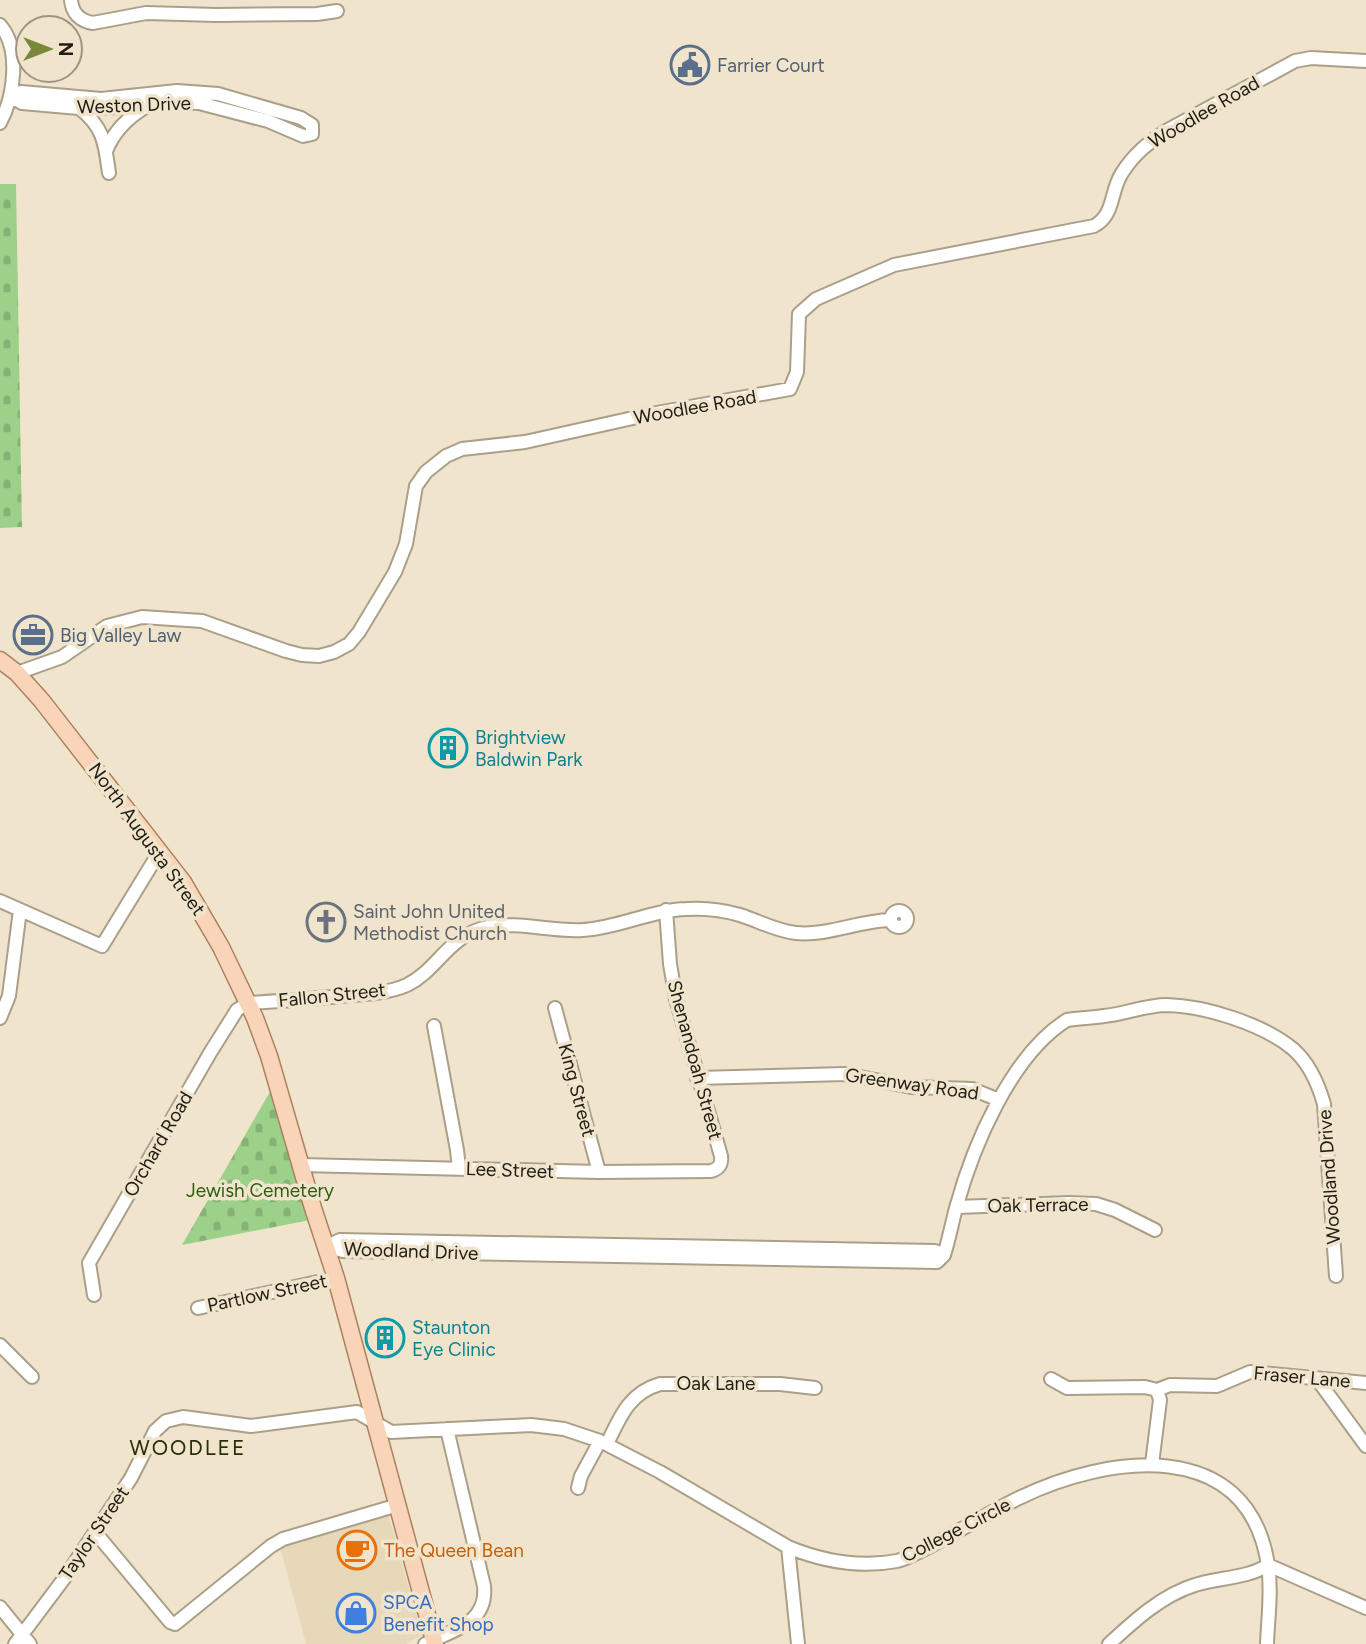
<svg xmlns="http://www.w3.org/2000/svg" width="1366" height="1644" font-family="Figtree,sans-serif">
<style>
.built{fill:#e6d8b8}
.cemetery{fill:url(#cemetery-stones)}
.lines{fill:none;stroke-linecap:round;stroke-linejoin:round}
.minor-casing{stroke:#aa9f88;stroke-width:16}
.major-casing{stroke:#ab825f;stroke-width:19}
.minor{stroke:#fff;stroke-width:12}
.major{stroke:#fad4b8;stroke-width:16}
.labels{text-anchor:middle;dominant-baseline:central;stroke-width:7;stroke-linejoin:round;paint-order:stroke}
.service-label{font-size:19px;fill:#4e5e75;stroke:#f0e5cc;text-anchor:start}
.street-label{font-size:19px;fill:#211d14;stroke:#f0e5cc}
.culture-label{font-size:19px;fill:#0d838f;stroke:#f0e5cc;text-anchor:start}
.worship-label{font-size:19px;fill:#5b616d;stroke:#f0e5cc;text-anchor:start}
.park-label{font-size:19px;fill:#2c5f11;stroke:#f0e5cc}
.food-label{font-size:19px;fill:#c56008;stroke:#f0e5cc;text-anchor:start}
.shop-label{font-size:19px;fill:#366cbe;stroke:#f0e5cc;text-anchor:start}
.neighbourhood-label{font-size:21px;letter-spacing:2px;fill:#272f07;stroke:#f0e5cc}
</style>
<defs>
<pattern id="cemetery-stones" width="16" height="16" patternUnits="userSpaceOnUse" patternTransform="scale(1.75)"><rect width="16" height="16" fill="#9dd089"/><path d="M2 7V4a2 2 0 0 1 4 0v3zM10 15v-3a2 2 0 0 1 4 0v3z" fill="#87b275"/></pattern>
</defs>
<rect width="100%" height="100%" fill="#f0e5cc"/>
<path class="built" d="M387 1509 422 1635 406 1644H306L280 1547Z"/>
<path class="cemetery" d="M0 184H16L22 527 0 528Z
M271 1090 310 1220 182 1245Z"/>
<g class="lines">
<defs>
<path id="minor" d="M71 0C72 13 80 21 93 23L146 13 216 15 317 14 337 11
M0 25C21 49 14 97 0 123
M177 91 218 94 301 118 312 125V134L303 136 268 121 199 103 173 102 133 107 79 108 22 103 10 96 21 92 101 99Z
M80 105 79 108C104 127 105 144 109 173
M106 151C114 131 128 117 147 106
M17 673 62 657 107 626 142 617 202 621 286 651 302 655 319 656 334 652 349 644 359 632 395 572 406 544 416 486 426 472 446 456 462 449 525 442 651 414 790 389 797 372 799 314 816 299 894 265 1094 226C1115 215 1110 191 1122 173 1134 154 1148 143 1166 131L1295 61 1311 58 1366 61
M0 901 102 946 160 851
M891 919a8 8 0 1 1 16 0a8 8 0 1 1-16 0Z
M555 1008 599 1172
M0 1018 9 996 20 910
M434 1026 457 1150 459 1168
M697 1078 845 1074 911 1087 972 1089 999 1100
M301 1165 599 1172 711 1171C719 1169 722 1164 721 1156L676 999 670 964 666 910
M957 1207 1069 1203 1096 1204 1115 1210 1155 1230
M327 1246 343 1251 937 1262 944 1255C949 1239 952 1223 956 1208 973 1146 1011 1055 1067 1020 1079 1018 1091 1018 1104 1016 1125 1014 1146 1005 1167 1005 1205 1006 1263 1024 1293 1049 1309 1063 1318 1083 1324 1104L1336 1276
M327 1246 340 1240 935 1251 944 1255
M94 1295 89 1263 210 1053 237 1010 248 1003C282 1001 316 999 349 995 368 994 389 993 407 985 438 970 448 935 488 927 519 921 552 932 583 930 619 928 651 910 687 909 705 908 723 910 740 915 759 921 776 931 796 933 828 936 858 921 890 920
M198 1308 336 1278
M0 1345 32 1377
M1051 1379 1067 1388 1145 1387 1157 1390 1160 1400 1152 1464
M1317 1379 1366 1446
M1157 1390 1170 1385 1217 1386 1250 1372 1366 1383
M607 1444C620 1417 629 1393 660 1384H780L815 1388
M578 1488 581 1476 600 1441
M95 1532 170 1622 175 1624 271 1546 283 1539 398 1505
M788 1547 798 1644
M0 1607 30 1644
M15 1644 66 1576 95 1532 131 1478 155 1431 166 1421 183 1417 251 1426 357 1412 391 1432 531 1425 564 1429 600 1441 660 1472 788 1547C822 1561 860 1568 897 1561 912 1557 926 1548 940 1541 966 1527 992 1511 1019 1498 1107 1455 1248 1435 1268 1565 1272 1591 1268 1618 1267 1644
M425 1644C452 1630 488 1624 484 1586L447 1429
M1109 1644C1134 1621 1162 1595 1195 1585 1219 1577 1246 1579 1268 1565L1366 1608"/>
<path id="major" d="M0 660 17 673 42 701 183 882 221 947 255 1018 269 1056 313 1208 336 1278 435 1644"/>
</defs>
<use href="#minor" class="minor-casing"/>
<use href="#major" class="major-casing"/>
<use href="#minor" class="minor"/>
<use href="#major" class="major"/>
</g>
<defs>
<symbol id="civic-ring" viewBox="-11 -11 22 22"><circle r="9.5" fill="#f0e5cc" stroke="#5c6f8a" stroke-width="1.5"/><path d="M-.6-6.5H3V-4.5H.6V-3L4-1V1h2V6H-6V1h2V-1L-.6-3ZM-1.2 2.5V6h2.4V2.5Z" fill="#5c6f8a"/></symbol>
<symbol id="office-ring" viewBox="-11 -11 22 22"><circle r="9.5" fill="#f0e5cc" stroke="#5c6f8a" stroke-width="1.5"/><path d="M-6-3h4V-5.5h4V-3h4V5H-6ZM-1-4.5V-3h2v-1.5ZM-6 0V1H6V0Z" fill="#5c6f8a"/></symbol>
<symbol id="building-ring" viewBox="-11 -11 22 22"><circle r="9.5" fill="#f0e5cc" stroke="#0f9aa8" stroke-width="1.5"/><path d="M-4-6H4V6H1V3H-1V6H-4ZM-2.5-4.3h1.7v1.8h-1.7ZM.8-4.3h1.7v1.8H.8ZM-2.5-1h1.7V.8h-1.7ZM.8-1h1.7V.8H.8Z" fill="#0f9aa8"/></symbol>
<symbol id="church-ring" viewBox="-11 -11 22 22"><circle r="9.5" fill="#f0e5cc" stroke="#6b7280" stroke-width="1.5"/><path d="M-1.2-6h2.4v3.5h3.3v2.4h-3.3V6h-2.4V-.1h-3.3v-2.4h3.3Z" fill="#6b7280"/></symbol>
<symbol id="cafe-ring" viewBox="-11 -11 22 22"><circle r="9.5" fill="#f0e5cc" stroke="#e8710a" stroke-width="1.5"/><path d="M-5.5-4.5H6V0H3Q3 3.5 0 3.5H-2.5Q-5.5 3.5-5.5 0ZM3-3.2v2h1.7v-2ZM-6 4.5H4V6H-6Z" fill="#e8710a"/></symbol>
<symbol id="shop-ring" viewBox="-11 -11 22 22"><circle r="9.5" fill="#f0e5cc" stroke="#3f7fe0" stroke-width="1.5"/><path d="M-5-2.5h2.3a2.7 3.5 0 0 1 5.4 0H5L5.5 6h-11ZM-1.5-2.5h3a1.5 2.3 0 0 0-3 0Z" fill="#3f7fe0"/></symbol>
</defs>
<g fill-rule="evenodd">
<use href="#civic-ring" x="668" y="43" width="44" height="44"/>
<use href="#office-ring" x="11" y="613" width="44" height="44"/>
<use href="#building-ring" x="426" y="726" width="44" height="44"/>
<use href="#church-ring" x="304" y="900" width="44" height="44"/>
<use href="#building-ring" x="363" y="1316" width="44" height="44"/>
<use href="#cafe-ring" x="335" y="1528" width="44" height="44"/>
<use href="#shop-ring" x="334" y="1591" width="44" height="44"/>
</g>
<g class="labels">
<g class="service-label">
<text x="717" y="65">Farrier Court</text>
<text x="60" y="635">Big Valley Law</text>
</g>
<g class="street-label">
<text transform="translate(134 105) rotate(-2)">Weston Drive</text>
<text transform="translate(1204 112) rotate(-30)">Woodlee Road</text>
<text transform="translate(695 407) rotate(-10)">Woodlee Road</text>
<text transform="translate(147 839) rotate(54)">North Augusta Street</text>
<text transform="translate(332 995) rotate(-6)">Fallon Street</text>
<text transform="translate(695 1060) rotate(75)">Shenandoah Street</text>
<text transform="translate(912 1084) rotate(8)">Greenway Road</text>
<text transform="translate(577 1090) rotate(75)">King Street</text>
<text transform="translate(158 1144) rotate(-60)">Orchard Road</text>
<text transform="translate(510 1170) rotate(2)">Lee Street</text>
<text transform="translate(1329 1177) rotate(-94)">Woodland Drive</text>
<text transform="translate(1038 1205) rotate(-1)">Oak Terrace</text>
<text transform="translate(411 1251) rotate(2)">Woodland Drive</text>
<text transform="translate(267 1293) rotate(-12)">Partlow Street</text>
<text transform="translate(1302 1377) rotate(5)">Fraser Lane</text>
<text x="716" y="1383">Oak Lane</text>
<text transform="translate(956 1530) rotate(-27)">College Circle</text>
<text transform="translate(94 1533) rotate(-56)">Taylor Street</text>
</g>
<g class="culture-label">
<text x="475" y="737">Brightview<tspan x="475" dy="22">Baldwin Park</tspan></text>
<text x="412" y="1327">Staunton<tspan x="412" dy="22">Eye Clinic</tspan></text>
</g>
<g class="worship-label">
<text x="353" y="911">Saint John United<tspan x="353" dy="22">Methodist Church</tspan></text>
</g>
<g class="park-label">
<text x="260" y="1190">Jewish Cemetery</text>
</g>
<g class="food-label">
<text x="384" y="1550">The Queen Bean</text>
</g>
<g class="shop-label">
<text x="383" y="1602">SPCA<tspan x="383" dy="22">Benefit Shop</tspan></text>
</g>
<g class="neighbourhood-label">
<text x="188" y="1447">WOODLEE</text>
</g>
</g>
<g transform="translate(49 49) rotate(90)"><circle r="33" fill="#f0e5cc" stroke="#9d9582" stroke-width="2"/>
<path d="M0-5L12 26L0 18L-12 26Z" fill="#788939"/>
<text y="-10" font-size="19" font-weight="bold" text-anchor="middle" fill="#211d14">N</text>
</g>
</svg>
